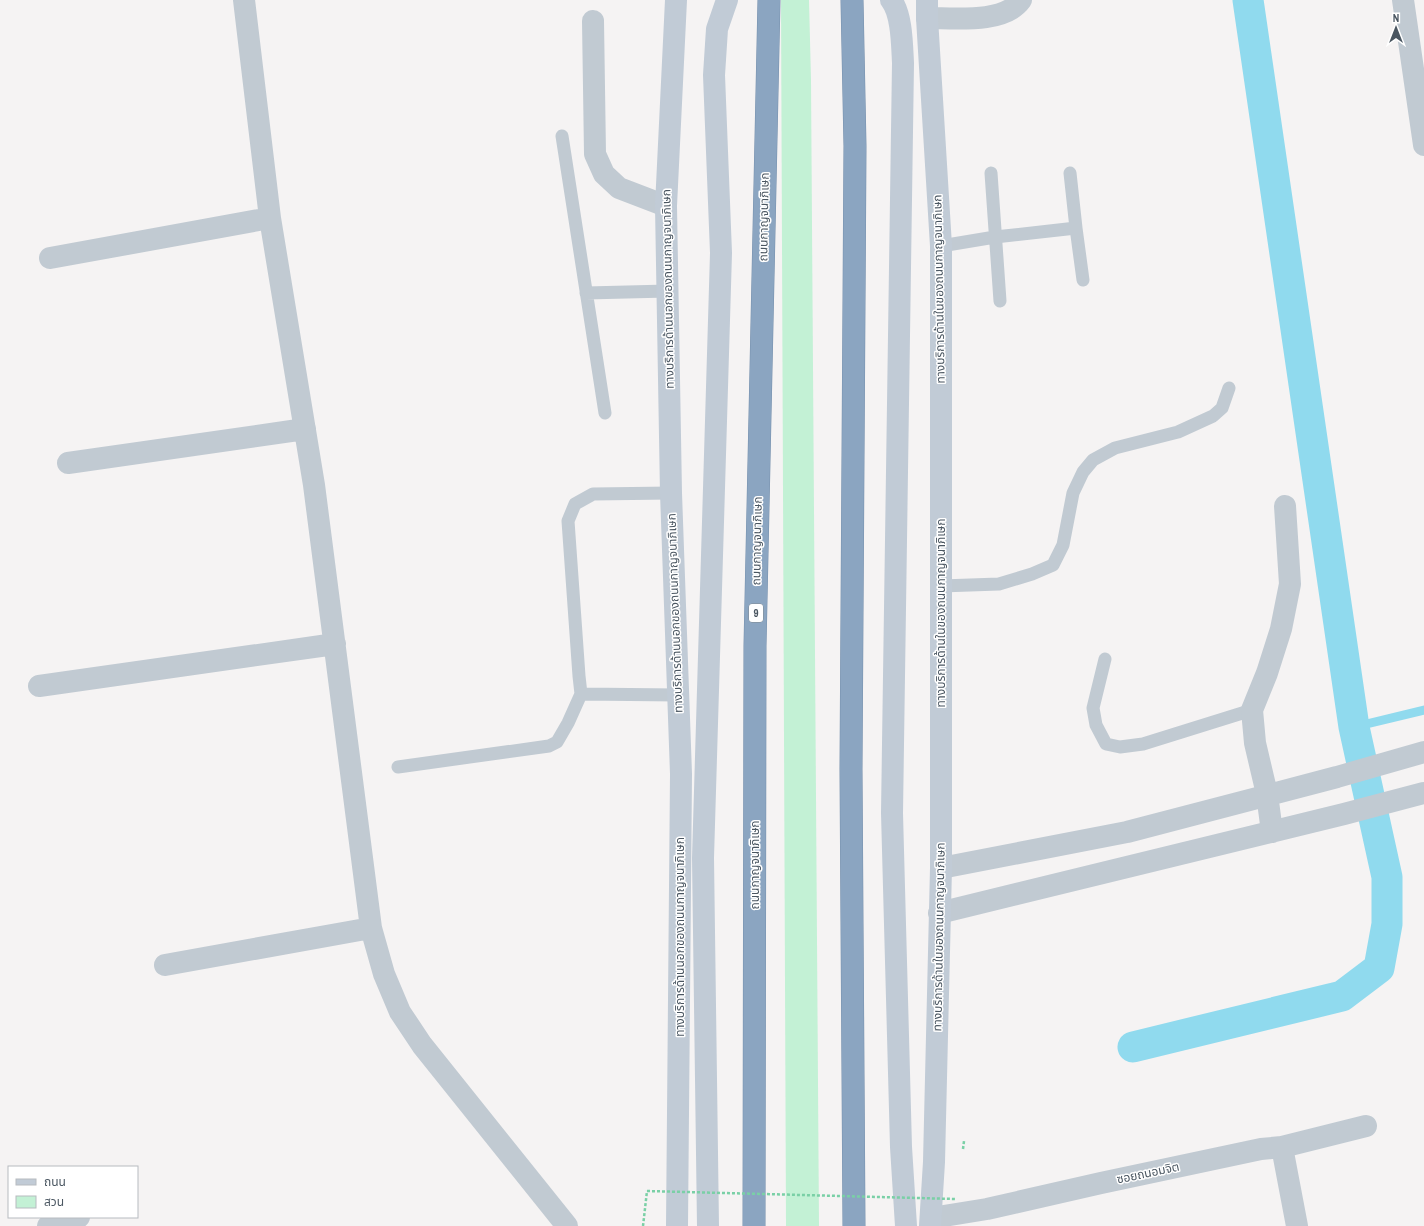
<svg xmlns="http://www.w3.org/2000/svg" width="1424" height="1226" font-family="'Archivo Narrow','Noto Sans Thai',sans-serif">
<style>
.green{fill:#c3f1d5}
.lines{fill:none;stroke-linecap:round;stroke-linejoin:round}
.stream{stroke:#90daee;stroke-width:9}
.canal{stroke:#90daee;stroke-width:31}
.highway-casing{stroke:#7690ad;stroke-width:23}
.path{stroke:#7ad0a6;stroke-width:2.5;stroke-dasharray:3 2;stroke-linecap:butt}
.lane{stroke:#c1cad2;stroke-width:13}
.street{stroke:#c1cad2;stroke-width:22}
.secondary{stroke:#c1cbd6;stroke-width:22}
.highway{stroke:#8ba5c1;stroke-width:22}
.path-bridge{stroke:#7ad0a6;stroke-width:2.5;stroke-dasharray:3 2;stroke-linecap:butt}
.labels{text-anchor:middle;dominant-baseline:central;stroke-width:3;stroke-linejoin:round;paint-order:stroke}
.shield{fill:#fff;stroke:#808990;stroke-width:1}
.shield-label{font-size:11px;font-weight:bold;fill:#4a5661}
.street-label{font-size:12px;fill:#4a5661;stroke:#fff}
</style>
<rect width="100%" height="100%" fill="#f5f3f3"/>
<path class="green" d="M781 0H809L811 80 819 1226H786Z"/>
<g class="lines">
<path class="stream" d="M1354 727 1424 710"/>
<path class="canal" d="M1133 1047 1342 996 1379 968 1387 924V877L1354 727 1248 0"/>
<defs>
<path id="highway" d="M852 0 855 146 851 769 854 1226
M754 1226 755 646 769 0"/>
</defs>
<use href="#highway" class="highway-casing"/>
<path class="path" d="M963 1149 964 1141
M643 1226 647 1191"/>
<path class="lane" d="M562 136 605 413
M991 173 1000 301
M1076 228 1083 280
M941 246 995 237 1076 228 1070 173
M586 293 668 291
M671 493 593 494 575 504 568 521 579 676 581 694 678 695
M941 586 999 584 1032 574 1053 565 1063 545 1073 493 1083 472 1093 460 1115 448 1178 432 1213 416 1222 408 1229 388
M1105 659 1093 708 1096 725 1106 744 1120 747 1143 744 1252 710
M398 767 549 746 557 742 568 723 581 694"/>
<path class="street" d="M244 0 270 218 314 485 371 928 384 974 400 1012 422 1045 567 1226
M1403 0 1424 145
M927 18C954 18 1004 24 1021 0
M593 21 595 154 604 174 619 188 666 206
M50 258 270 218
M68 463 305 429
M39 686 335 644
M1272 832 1267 794 1255 743 1252 710 1267 673 1281 629 1290 584 1285 506
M941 868 1127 832 1337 777 1424 752
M939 913 1344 814 1424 793
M165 965 371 928
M1282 1147 1297 1226
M931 1218 987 1209 1101 1183 1261 1149 1282 1147 1366 1126
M48 1226 79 1217"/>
<path class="secondary" d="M676 0 666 206 671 493 681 774 677 1226
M891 0C902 14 902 45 903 63L892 813 901 1147 906 1226
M927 0V18L941 246V868L934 1162 930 1226
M708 1226 703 858 721 253 714 75 717 29 727 0"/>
<use href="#highway" class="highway"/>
<path class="path-bridge" d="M647 1191 956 1199"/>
</g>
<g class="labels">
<rect class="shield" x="749" y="604" width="14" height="18" rx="3"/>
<g class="shield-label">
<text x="756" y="613">9</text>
</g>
<g class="street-label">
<text transform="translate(764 217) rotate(-89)">ถนนกาญจนาภิเษก</text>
<text transform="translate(668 289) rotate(-91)">ทางบริการด้านนอกของถนนกาญจนาภิเษก</text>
<text transform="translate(939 289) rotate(-91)">ทางบริการด้านในของถนนกาญจนาภิเษก</text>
<text transform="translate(757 541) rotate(-89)">ถนนกาญจนาภิเษก</text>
<text transform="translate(675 613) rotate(-92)">ทางบริการด้านนอกของถนนกาญจนาภิเษก</text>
<text transform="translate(941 613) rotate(-90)">ทางบริการด้านในของถนนกาญจนาภิเษก</text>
<text transform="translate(755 865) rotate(-90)">ถนนกาญจนาภิเษก</text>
<text transform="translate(680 937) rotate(-90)">ทางบริการด้านนอกของถนนกาญจนาภิเษก</text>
<text transform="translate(939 937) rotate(-89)">ทางบริการด้านในของถนนกาญจนาภิเษก</text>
<text transform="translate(1148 1173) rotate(-12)">ซอยถนอมจิต</text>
</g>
</g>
<rect x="8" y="1166" width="130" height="52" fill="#ffffff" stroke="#b7bbc0"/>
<rect x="16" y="1179" width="20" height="6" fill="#c1cbd6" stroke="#b7bbc0"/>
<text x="44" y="1186" font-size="12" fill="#4a5661">ถนน</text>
<rect x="16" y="1196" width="20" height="12" fill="#c3f1d5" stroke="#b7bbc0"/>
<text x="44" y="1206" font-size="12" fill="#4a5661">สวน</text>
<g transform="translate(1396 28)" stroke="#ffffff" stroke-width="3" paint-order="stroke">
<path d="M0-3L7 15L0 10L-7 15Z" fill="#4a5661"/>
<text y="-6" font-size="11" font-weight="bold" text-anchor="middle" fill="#4a5661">N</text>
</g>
</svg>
